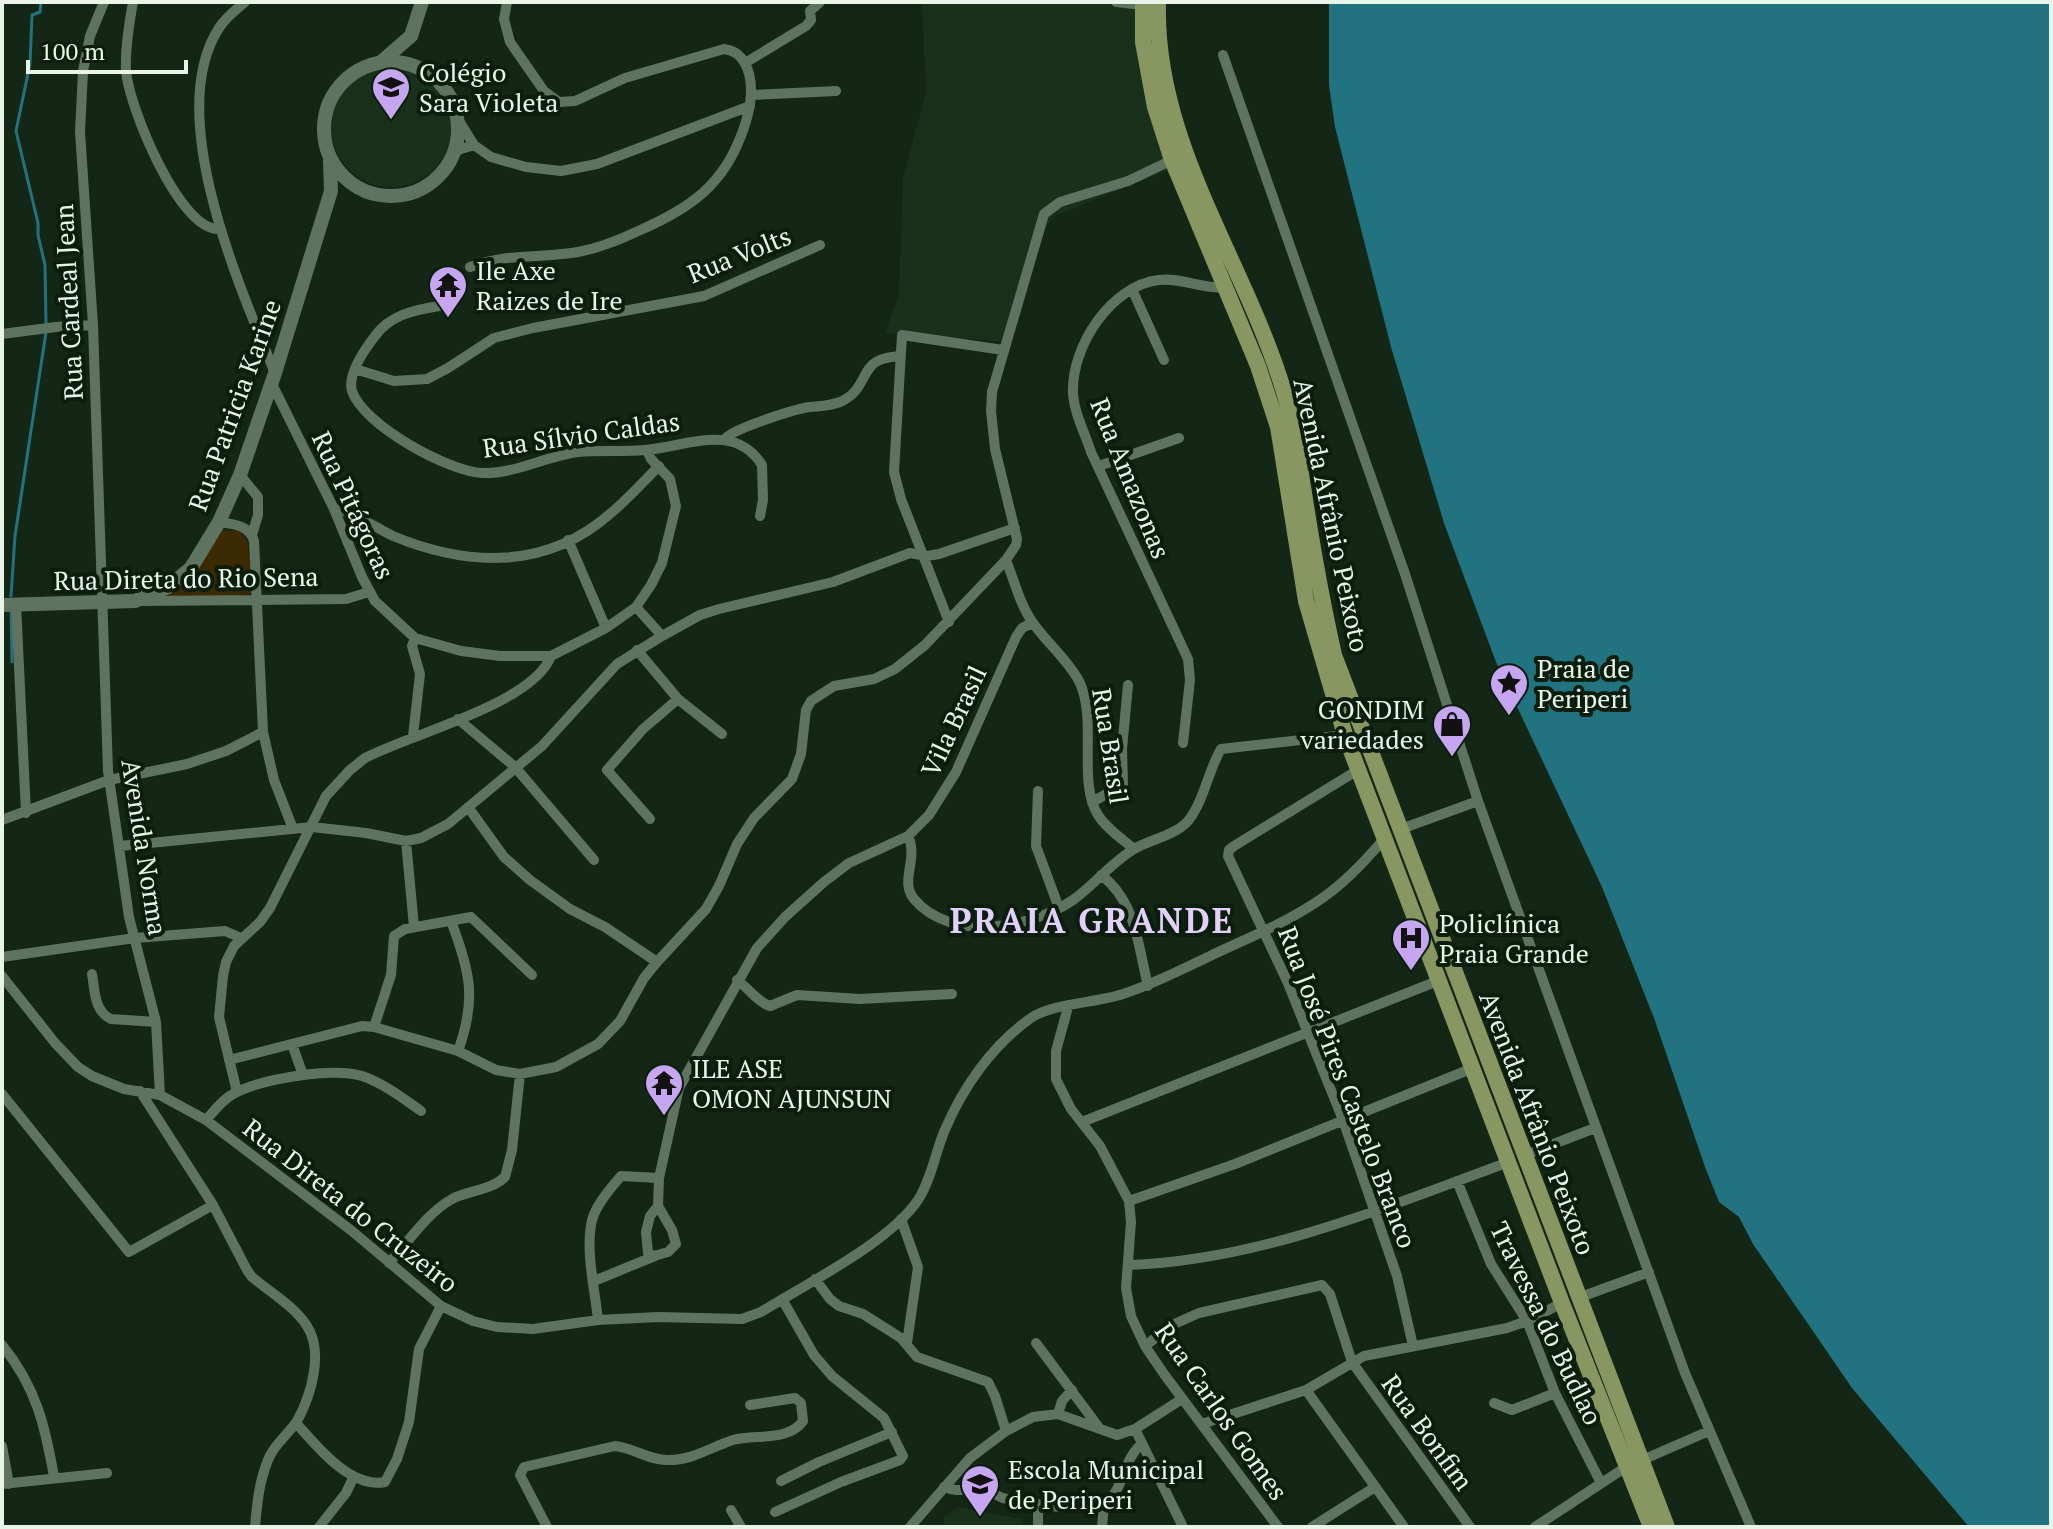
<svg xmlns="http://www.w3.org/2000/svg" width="2053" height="1529" font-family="'PT Serif',serif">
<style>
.built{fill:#19311b}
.green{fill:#3b2a02}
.water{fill:#21737f}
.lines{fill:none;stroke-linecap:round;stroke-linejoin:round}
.stream{stroke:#21737f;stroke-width:3}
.minor{stroke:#5f7460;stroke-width:10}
.secondary{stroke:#5f7460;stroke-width:14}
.primary{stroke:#889662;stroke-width:16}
.labels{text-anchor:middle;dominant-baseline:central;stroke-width:8;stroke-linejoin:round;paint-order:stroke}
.poi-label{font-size:26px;fill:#eaf5ea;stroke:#0b1d0c;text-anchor:start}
.street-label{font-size:26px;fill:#eaf5ea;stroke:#0b1d0c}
.district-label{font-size:34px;font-weight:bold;letter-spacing:2px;fill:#e1d0fa;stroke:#0b1d0c}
</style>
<rect width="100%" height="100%" fill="#142615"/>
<path class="built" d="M922 2H1115L1142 5 1174 168 1052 217 1040 240 1009 342 885 333 899 295 903 178 926 92Z
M331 127a60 60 0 1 1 120 0a60 60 0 1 1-120 0Z
M958 1507 1022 1519 1021 1527H944V1517Z"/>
<path class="green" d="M222 530 239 531 247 541 254 594 166 598V592Z"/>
<path class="water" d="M1329 2H2051V1527H1969L1852 1388 1753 1244 1739 1217 1719 1202 1705 1167 1654 1018 1602 887 1496 662 1444 523 1391 347 1335 127 1329 85Z"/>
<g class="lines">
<path class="stream" d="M41 2 40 12 32 15 30 64 16 131 38 223V235L45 265 46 324
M11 596 15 536 46 332
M11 608 12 662"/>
<path class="minor" d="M104 2 90 36 83 71 80 132 93 325 108 771 129 917 156 1022 160 1095
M133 2C129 24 125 48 126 70 128 105 180 233 220 229
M245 2C236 10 226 17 219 28 163 114 240 288 275 373
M1116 2 1143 5
M1223 55 1405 574 1478 801 1685 1373 1751 1527
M745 63 806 26 811 20 810 11 820 2
M751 95 836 91
M459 121 474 145 491 157 526 167 561 171 597 164 750 106
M455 151 474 145
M470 267C511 252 538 259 578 252 599 248 617 241 636 232 682 212 718 191 738 143 745 127 751 108 751 90 751 72 744 51 724 49L625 78 575 101 559 102 544 91 510 42 504 19 507 2
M1132 289 1164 360
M439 306C414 310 390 315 375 336 365 349 347 374 352 391 363 425 449 472 483 473 515 474 546 456 578 452 600 450 623 452 645 450 686 447 734 421 762 465L763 500 760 516
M2 334 56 327 93 325
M355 369 394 381 427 379 448 368 494 338 533 328 704 296 820 245
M271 382 334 509 362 577 375 601 415 638 461 651 500 656H551L606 628 636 607 651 585 662 563 676 506 670 479 651 459 647 450
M725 439C732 429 795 409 810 407 820 406 830 406 840 402 864 392 862 370 876 362 883 357 892 357 900 356
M1099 466 1179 438
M240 475 258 497V515L252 535
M334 509C344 507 380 530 393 536 468 567 547 570 611 513 628 499 643 482 659 466
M219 522C234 524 249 525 254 541L263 732 274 780 293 829
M568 540 606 628
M1006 560C1014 580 1020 605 1033 623 1047 643 1067 659 1079 681 1098 719 1077 782 1098 815 1106 828 1122 839 1134 849
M141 601 346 599 369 592
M16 604 26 813
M636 607 662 636
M949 622 901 499 894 472 902 335 1003 350
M637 650 678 699 722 734
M458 719 515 767 594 860
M413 736 420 674 412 646 415 638
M1183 743 1190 680 1188 659 1091 452C1085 433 1074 413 1073 393 1071 347 1111 285 1159 280 1182 277 1204 290 1226 287
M1358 770 1234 846 1229 850 1228 856 1287 981 1343 1120 1397 1276 1413 1346
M1038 791 1036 846 1059 908
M1092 802 1123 785 1122 749 1128 685
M468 807 504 857 530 880 570 909 605 927 657 962
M650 819 607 770 643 729 678 699
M2 820 109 780 187 764 226 751 263 732
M1401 829 1478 801
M908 836C919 859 899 881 914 899 951 943 1032 928 1073 900 1094 885 1111 863 1134 849 1149 840 1176 835 1188 821 1204 801 1208 771 1221 749L1345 735
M406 841 414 927
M120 846 312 827 366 833 406 841 421 838 448 824 542 746 617 664 662 636 700 615 719 609 833 582 910 553 927 556 939 554 1015 528
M1101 875C1136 901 1138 946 1148 986
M451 921C470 971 477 999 458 1051
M2 957 135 938 225 931 241 938
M92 974C95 991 94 1011 111 1019L156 1022
M2 976 55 1043 78 1067 92 1076 124 1089 160 1095 206 1120 352 1231 441 1306 473 1321 497 1327 533 1329 598 1320 658 1317 742 1319 761 1312C806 1284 890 1242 918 1200 931 1180 935 1154 944 1132 962 1089 991 1046 1031 1018 1052 1003 1097 1003 1123 994 1154 984 1183 969 1212 955 1246 939 1283 924 1315 903 1342 886 1364 862 1385 838
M737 980C747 987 760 1004 770 1006L797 995 860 999 952 994
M1068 1007 1056 1051V1079L1071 1109 1100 1146 1129 1201 1131 1222 1126 1288 1131 1316 1145 1346 1164 1374 1278 1527
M374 1027 391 975 394 936 405 929 471 917 532 975
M292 1044 303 1075
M229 1060 362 1026 374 1027 458 1051 496 1070 520 1074 556 1067 598 1044 620 1021 644 978 657 962 706 909 719 886 737 844 754 818 792 779 801 754 806 710 811 701 834 686 874 679 895 669 925 645 1006 560 1016 545 1017 539 995 449 991 411 992 392 1044 214 1060 202 1128 181 1172 160
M140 1091 213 1205 247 1270 252 1277C270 1292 294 1306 307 1326 324 1352 311 1396 297 1421 288 1435 274 1444 268 1460 259 1482 257 1504 255 1527
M237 1092 219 1017 223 976 226 962 234 946 260 922 270 908 326 796 350 770 365 758C410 734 533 704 551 656
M2 1094 129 1252 213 1205
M206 1120C214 1111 222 1100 233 1094 260 1079 332 1067 362 1076 383 1083 403 1098 421 1111
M1082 1122 1440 980
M1525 1155 1595 1128
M1457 1181 1491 1264 1527 1321 1555 1393 1601 1483
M1129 1201 1235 1164 1473 1068
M658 1206 672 1230 676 1244 668 1252 654 1256 648 1253 646 1232 650 1216 658 1206 659 1178
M901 1219 918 1267 907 1343
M389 1263C408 1242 427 1213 452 1199 469 1190 490 1191 505 1177L512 1150 520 1074
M1129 1265C1262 1260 1385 1207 1509 1162
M815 1279 830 1299 839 1306 863 1314 901 1338 917 1357 988 1382 995 1396 1006 1431
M594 1281 655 1256
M1578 1298 1649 1272
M598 1320C595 1290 586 1255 591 1225 593 1208 610 1189 621 1176L659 1178 679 1088 757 948 785 917 824 882 849 863 908 836 929 815 956 772 1016 637 1022 628 1032 623
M1036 1343 1100 1429
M2 1345C36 1387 45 1425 54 1477
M1145 1346 1172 1325 1199 1313 1322 1285 1330 1294 1352 1362 1470 1527
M1306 1390 1404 1527
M1494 1403 1512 1410 1555 1393
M1058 1414 1062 1401 1072 1390
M296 1423C316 1445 350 1489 385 1482L397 1459 409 1422 419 1349 441 1306
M1202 1424 1306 1390 1364 1356 1507 1328 1527 1321 1562 1303
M1135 1429 1183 1527
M2 1446 9 1484
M1640 1461 1709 1431
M781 1481 819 1462 892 1432
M2 1484 107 1473
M944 1487C958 1493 966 1488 980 1489 989 1490 995 1495 1003 1498 1023 1504 1090 1514 1107 1501 1125 1488 1123 1458 1142 1444
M731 1510 741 1527
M775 1512 841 1482 900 1460 903 1456 884 1418 832 1376 814 1355 782 1299
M319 1527 346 1493 354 1476
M547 1527 520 1475 524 1467 615 1446C634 1448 650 1461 669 1460 693 1460 711 1447 733 1440 755 1434 788 1442 803 1421L801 1403 795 1398 750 1405
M910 1527 970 1458 1006 1431 1033 1417 1058 1414 1117 1435 1135 1429 1182 1399
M1038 1527V1504
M1102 1527 1104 1503
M1312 1527 1375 1487
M1535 1527 1626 1467"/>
<path class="secondary" d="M324 129a67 67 0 1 1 134 0a67 67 0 1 1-134 0Z
M381 62 411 36 422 2
M2 605 135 601 168 587 191 568 219 522 240 475 275 373 331 191 330 160"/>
<path class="primary" d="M1143 2V42L1155 107 1172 160 1258 366 1278 427 1306 601 1345 735 1562 1303 1651 1527
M1158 2C1154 144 1245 261 1284 392 1295 429 1300 468 1306 506 1314 556 1323 606 1334 655L1667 1527"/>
</g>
<defs>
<symbol id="school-pin" viewBox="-11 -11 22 30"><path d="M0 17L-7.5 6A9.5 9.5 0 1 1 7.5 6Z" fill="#c6a6f0" stroke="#0b1d0c"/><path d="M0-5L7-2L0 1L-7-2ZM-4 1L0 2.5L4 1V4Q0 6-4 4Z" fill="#111"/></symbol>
<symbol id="temple-pin" viewBox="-11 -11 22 30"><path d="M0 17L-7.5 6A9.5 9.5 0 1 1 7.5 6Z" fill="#c6a6f0" stroke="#0b1d0c"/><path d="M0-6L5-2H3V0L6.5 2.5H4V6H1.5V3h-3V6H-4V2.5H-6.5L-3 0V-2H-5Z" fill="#111"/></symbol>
<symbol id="sight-pin" viewBox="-11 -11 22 30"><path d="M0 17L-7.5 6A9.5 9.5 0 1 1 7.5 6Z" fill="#c6a6f0" stroke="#0b1d0c"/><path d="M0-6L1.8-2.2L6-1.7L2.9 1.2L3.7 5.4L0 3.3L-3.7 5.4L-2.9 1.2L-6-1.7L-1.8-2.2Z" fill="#111"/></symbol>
<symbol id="shop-pin" viewBox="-11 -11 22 30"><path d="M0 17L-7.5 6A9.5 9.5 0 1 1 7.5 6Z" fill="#c6a6f0" stroke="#0b1d0c"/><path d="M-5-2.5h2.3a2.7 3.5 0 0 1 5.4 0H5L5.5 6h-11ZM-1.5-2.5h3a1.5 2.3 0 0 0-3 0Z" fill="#111"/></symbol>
<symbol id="hospital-pin" viewBox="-11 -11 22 30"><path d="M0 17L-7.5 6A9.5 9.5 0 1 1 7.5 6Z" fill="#c6a6f0" stroke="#0b1d0c"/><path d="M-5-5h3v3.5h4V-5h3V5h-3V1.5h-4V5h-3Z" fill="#111"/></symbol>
</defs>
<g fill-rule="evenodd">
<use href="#school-pin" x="369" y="65" width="44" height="60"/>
<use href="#temple-pin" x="426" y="263" width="44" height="60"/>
<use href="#sight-pin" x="1487" y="661" width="44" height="60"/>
<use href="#shop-pin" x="1430" y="702" width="44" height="60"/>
<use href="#hospital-pin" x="1389" y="916" width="44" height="60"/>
<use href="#temple-pin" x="642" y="1061" width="44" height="60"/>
<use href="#school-pin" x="958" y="1462" width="44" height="60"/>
</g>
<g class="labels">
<g class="poi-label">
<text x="419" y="72">Colégio<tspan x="419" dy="30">Sara Violeta</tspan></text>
<text x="476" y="270">Ile Axe<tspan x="476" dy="30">Raizes de Ire</tspan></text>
<text x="1537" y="668">Praia de<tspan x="1537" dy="30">Periperi</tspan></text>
<text x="1424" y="709" text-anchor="end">GONDIM<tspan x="1424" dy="30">variedades</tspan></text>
<text x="1439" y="923">Policlínica<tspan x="1439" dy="30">Praia Grande</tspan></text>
<text x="692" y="1068">ILE ASE<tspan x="692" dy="30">OMON AJUNSUN</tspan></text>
<text x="1008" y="1469">Escola Municipal<tspan x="1008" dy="30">de Periperi</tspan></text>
</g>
<g class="street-label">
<text transform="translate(739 254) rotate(-22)">Rua Volts</text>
<text transform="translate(68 302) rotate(-93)">Rua Cardeal Jean</text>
<text transform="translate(234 405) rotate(-70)">Rua Patricia Karine</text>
<text transform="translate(581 434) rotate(-8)">Rua Sílvio Caldas</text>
<text transform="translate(1131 478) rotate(68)">Rua Amazonas</text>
<text transform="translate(354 505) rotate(65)">Rua Pitágoras</text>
<text transform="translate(1332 515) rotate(78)">Avenida Afrânio Peixoto</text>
<text transform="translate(186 578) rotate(-1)">Rua Direta do Rio Sena</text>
<text transform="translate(953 721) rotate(-65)">Vila Brasil</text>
<text transform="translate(1111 746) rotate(81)">Rua Brasil</text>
<text transform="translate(145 847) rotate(81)">Avenida Norma</text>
<text transform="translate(1348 1087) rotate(69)">Rua José Pires Castelo Branco</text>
<text transform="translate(1538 1123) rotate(69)">Avenida Afrânio Peixoto</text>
<text transform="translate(351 1205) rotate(38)">Rua Direta do Cruzeiro</text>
<text transform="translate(1547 1323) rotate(64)">Travessa do Budlao</text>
<text transform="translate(1222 1411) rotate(55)">Rua Carlos Gomes</text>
<text transform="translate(1428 1432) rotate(54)">Rua Bonfim</text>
</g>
<g class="district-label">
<text x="1092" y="920">PRAIA GRANDE</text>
</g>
</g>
<rect width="2053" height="1529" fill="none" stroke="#eaf5ea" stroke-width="8"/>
<path d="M28 60v12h158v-12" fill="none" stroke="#eaf5ea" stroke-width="4"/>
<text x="40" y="60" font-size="24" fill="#eaf5ea" stroke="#0b1d0c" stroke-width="6" paint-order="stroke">100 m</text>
</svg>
